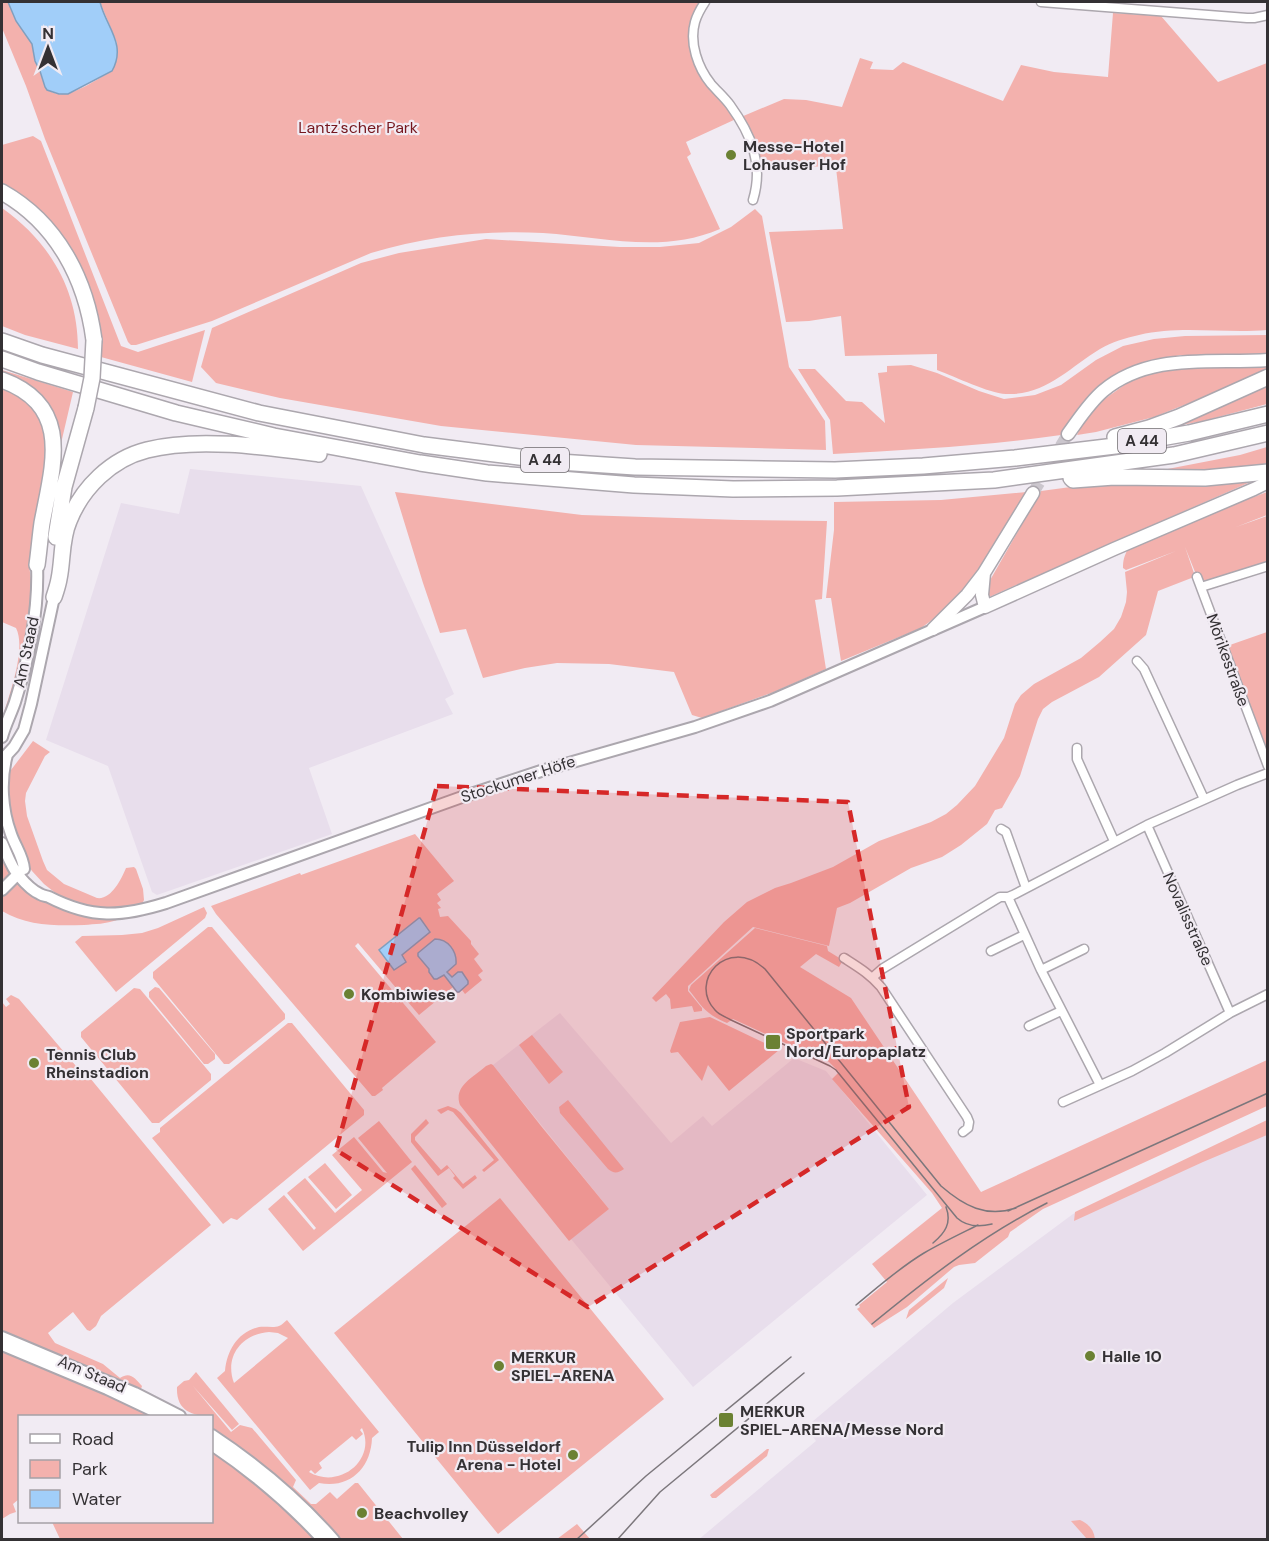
<svg xmlns="http://www.w3.org/2000/svg" width="1269" height="1541" font-family="'DM Sans',sans-serif">
<style>
.built{fill:#e8deec}
.green{fill:#f3b1ad;fill-rule:evenodd}
.water{fill:#a1cef9;stroke:#809fbe;stroke-width:1.5}
.lines{fill:none;stroke-linecap:round;stroke-linejoin:round}
.primary-tunnel{stroke:#cbc6cd;stroke-width:12;stroke-dasharray:12 6;stroke-linecap:butt}
.minor-casing{stroke:#aca7ae;stroke-width:11}
.tertiary-casing{stroke:#aca7ae;stroke-width:14}
.primary-casing{stroke:#aca7ae;stroke-width:15}
.motorway-casing{stroke:#aca7ae;stroke-width:18}
.minor{stroke:#fff;stroke-width:8}
.tertiary{stroke:#fff;stroke-width:10}
.primary{stroke:#fff;stroke-width:12}
.motorway{stroke:#fff;stroke-width:15}
.tram{stroke:#7c777c;stroke-width:1.5}
.motorway-bridge-casing{stroke:#aca7ae;stroke-width:18;stroke-linecap:butt}
.motorway-bridge{stroke:#fff;stroke-width:15}
.marked{fill:#d62828;fill-opacity:0.2;stroke:#d62828;stroke-width:4.5;stroke-dasharray:12 8;stroke-linejoin:round}
.poi-dot{fill:#6b8133;stroke:#f1ebf3;stroke-width:2}
.labels{text-anchor:middle;dominant-baseline:central;stroke-width:4.5;stroke-linejoin:round;paint-order:stroke}
.shield{fill:#f1ebf3;stroke:#6d696d;stroke-width:1.5}
.shield-label{font-size:15px;font-weight:bold;fill:#343134}
.park-label{font-size:16px;fill:#75171e;stroke:#f1ebf3}
.poi-label{font-size:16px;font-weight:bold;fill:#343134;stroke:#f1ebf3;text-anchor:start}
.street-label{font-size:16px;fill:#343134;stroke:#f1ebf3}
</style>
<rect width="100%" height="100%" fill="#f1ebf3"/>
<path class="built" d="M190 469 361 486 454 694 445 699 453 714 309 768 332 834 157 895 152 892 108 766 46 740 121 503 179 514Z
M560 1013 671 1143 703 1116 712 1126 794 1058 826 1071 927 1195 693 1387 571 1239 609 1209 493 1065Z
M1267 1124V1539L698 1540 816 1441 806 1427 953 1303 1073 1214Z"/>
<path class="green" d="M2 2H8L16 21 32 44 35 61 40 71 47 90C52 92 57 95 62 94 76 94 99 78 112 71L117 56V43L100 2H700L693 13 689 30V45L696 64 736 119 686 142 691 154 687 157 720 229C662 254 603 237 543 233 485 230 427 236 371 253L212 321 136 345H131L128 342 45 139 26 86 2 28Z
M1113 13 1161 16 1218 82 1267 63V330C1225 334 1181 325 1139 335 1125 338 1112 342 1100 349 1070 367 1045 396 1006 394 988 393 956 377 937 370V354L845 356 841 316 809 321 786 322 769 232 843 229 836 168 796 165 762 172C759 150 756 134 741 117L784 99 806 100 842 107 860 58 873 62 870 69 893 70 903 62 1003 101 1021 65 1054 72 1108 77Z
M33 136 41 141 121 346 138 352 205 330 192 382 101 357 97 324 77 266 2 187V145Z
M2 208C50 242 78 290 78 349L25 335 2 326Z
M755 209 762 216 789 367 825 421 826 450 636 445 441 426 280 398 216 383 201 367 212 328 361 263 399 253 486 239 620 247H660L699 243 731 227Z
M1267 335V354L1247 356 1181 355 1139 364 1118 373 1097 387 1078 408 1061 435C986 446 909 450 833 454L830 420 798 369H815L846 401 862 402 885 423 878 373 887 372V366L911 365 937 373 979 391 1004 399 1035 395 1061 385 1096 360 1123 346 1154 339 1185 336Z
M1267 364V372L1154 417 1096 432 1077 435 1082 424 1099 403 1137 376 1164 369Z
M2 370 73 392 59 452 42 483 29 565 33 594 24 652 17 679 2 729V720C8 697 27 650 16 628L2 622Z
M1267 383V404L1203 421 1154 430Z
M1267 447V463L1246 468 1199 473 1152 472 1240 455Z
M1255 480 987 598 989 582 1041 491 1108 482 1224 484Z
M395 492 582 515 740 520 827 521 822 599 815 600 826 669 774 692 702 718 692 715 674 672 609 664 557 663 525 668 483 678 466 629 440 633 423 583Z
M1027 492 966 592 950 607 921 628 841 661 831 598H826L834 530V502L941 500Z
M1267 492V515L1236 527 1267 516V564L1209 585 1199 582 1185 547 1195 576 1194 577 1158 591 1146 635 1099 677 1052 702 1043 709 1038 719 1020 776 1002 808 995 810 987 824 961 845 942 857 911 868 850 903 837 908 829 946 753 927 688 986V991L702 1008V1011L694 1012 692 1006 671 1009 670 999 666 994 656 1002 652 998 724 922 747 902 775 888 791 883 833 867 879 841 931 822 946 814 957 805 975 786 1004 738 1015 704 1021 695 1034 684 1081 658 1100 642 1114 629 1121 617 1126 602 1127 592 1125 572 1176 551 1126 570 1123 568C1123 561 1124 556 1128 549L1225 508Z
M1267 632V760L1227 646Z
M33 741 50 752 45 756 26 793 25 801 27 816 43 861 47 870 64 884 97 898C111 900 121 880 126 868L134 867 136 869 143 889 144 900 142 904 138 907 110 911 75 905 58 895 44 884 32 871 27 864 9 824 5 781 11 770Z
M415 834 454 881 437 894 441 900 437 903 441 908 438 909 440 917 448 916 471 941V944L479 954 474 959 483 971 478 975 482 980 465 994 462 990 458 993 457 992H459L467 984 458 973 451 977 447 971 418 956 429 969 444 975 453 987 419 1015 358 943 355 946 436 1042 382 1088 383 1090 375 1096H372L216 914 211 906 300 873 301 875ZM419 918H420L430 931 402 955 379 950Z
M2 852 8 864 10 880 21 881 43 897 115 918 117 920C106 924 95 924 84 925 56 926 27 926 2 911Z
M204 907 207 913 205 918 116 992 75 942 82 936 122 935 142 933 158 928Z
M208 927H212L285 1014V1019L229 1064H224L153 978V972Z
M755 928 827 946 828 951 841 959 842 962 839 967 816 954 800 967 851 998 981 1192 1267 1060V1106L1043 1209 1010 1232 1008 1237 975 1263 959 1265 954 1267 907 1307 874 1328 857 1309 860 1307 859 1305 887 1282 872 1264 942 1208 932 1193 832 1079 839 1072 829 1062 817 1053 814 1056 733 1019 727 1023C706 1014 703 1008 689 990L691 985Z
M155 987 159 988 215 1054V1059L208 1064H204L149 997V992Z
M134 988 140 989 211 1074V1080L159 1123H152L81 1037V1032Z
M11 995 19 999 87 1079 90 1078 211 1225 101 1316 96 1326 90 1331 87 1330 73 1312 48 1333 55 1343 103 1364 120 1378C130 1371 135 1378 142 1386L141 1389 137 1390 2 1333V1002L6 1007 10 1004 6 999Z
M710 1017 779 1050 729 1091 708 1065 702 1081 678 1052 671 1053 670 1051 680 1022Z
M288 1023H292L364 1110V1115L237 1220 231 1218 223 1224 152 1138 160 1132V1128Z
M532 1035 563 1072 549 1084 519 1045Z
M491 1064 493 1065 541 1126 609 1209 569 1241 460 1105C453 1086 474 1077 486 1066Z
M568 1100 624 1169C618 1173 614 1174 608 1169L560 1113 559 1107Z
M448 1106 456 1109 461 1113 499 1160 484 1172 482 1170 494 1160 453 1112 448 1110 441 1114 437 1110Z
M426 1119 429 1123 415 1137V1140L441 1170 447 1165 463 1184 475 1175 477 1178 463 1189 453 1178 455 1176 449 1168 438 1176 411 1142V1134Z
M1267 1120V1135L1203 1162 1074 1221 1075 1212Z
M379 1121 412 1162 303 1251 268 1209 284 1195 314 1230 316 1228 287 1193 305 1178 335 1213 362 1190 332 1155 354 1137 383 1172 387 1173 358 1138Z
M325 1163 352 1195 336 1209 308 1177Z
M415 1165 447 1204 442 1208 411 1169Z
M500 1198 664 1399 498 1534 334 1333Z
M948 1278 944 1288 906 1319 909 1310Z
M287 1320 379 1432 372 1438C371 1468 350 1489 319 1483L310 1490 217 1378 225 1371C227 1350 238 1332 259 1327 265 1326 274 1328 279 1326 282 1325 284 1322 287 1320ZM269 1332 278 1333 288 1338 234 1383C224 1356 242 1334 269 1332ZM362 1428C377 1460 339 1490 309 1472L311 1470 315 1474 322 1468 319 1463 352 1436 356 1440 363 1434 360 1430Z
M2 1349 104 1392 156 1416H20L19 1499 13 1504 16 1512 10 1514 2 1519Z
M196 1372 239 1424 232 1430 193 1386 231 1432 240 1425 252 1428 296 1480 293 1487 311 1504H316L330 1492 337 1499 355 1483H358L403 1539H338L212 1433V1416C191 1416 176 1410 177 1387L184 1381 189 1380Z
M767 1449H769L767 1456 716 1498H712L710 1495Z
M212 1450 268 1492 317 1539H60L52 1522H212Z
M1080 1520C1089 1524 1094 1530 1095 1539H1087L1071 1521Z
M577 1524 590 1539H557Z"/>
<path class="water" d="M8 2H100C106 27 127 44 112 71L68 94H59L47 90 45 87 40 71 35 61 32 44 16 21Z
M419 918H420L430 932 402 955 406 962 394 970 379 950Z
M435 939C448 939 457 951 456 964L447 972 452 977 458 972H462L468 981V984L459 992H457L444 975 437 979H434L429 972V969L418 956V953Z"/>
<g class="lines">
<path class="primary-tunnel" d="M1033 493 1068 434"/>
<defs>
<path id="minor" d="M705 2C701 8 697 15 695 22 689 43 698 68 711 84 717 91 724 97 730 105 751 134 764 164 753 200
M1041 2 1247 18H1254L1268 15
M1197 577 1268 766
M1201 587 1268 566
M1137 661 1144 669 1204 799
M1077 748V759L1114 841
M1147 825 1230 1013
M1001 829 1006 832 1026 888
M1008 897 1041 970 1100 1085
M991 951 1024 935
M844 958C858 967 870 974 881 987L967 1117 969 1122 968 1128 963 1132
M1041 970 1084 949
M873 977 882 969 1000 897H1008L1013 895 1147 825 1237 785 1268 773
M1029 1026 1061 1011
M1063 1102 1132 1071 1165 1053 1230 1013 1268 994"/>
<path id="tertiary" d="M2 737C5 725 11 714 15 702 29 658 39 611 37 565
M7 755C0 780 2 810 11 834 15 846 23 856 24 869
M2 760 14 747 24 730 31 704 54 597
M2 843C7 854 11 867 19 876 24 882 33 891 40 894 43 896 46 896 49 897 92 919 121 917 166 903L462 797 541 771 695 727 770 701 985 607
M2 890 21 871
M2 1337 135 1393 180 1416
M2 1345 107 1389 164 1416
M212 1435C256 1464 299 1500 334 1540
M212 1445C252 1472 290 1504 323 1540"/>
<path id="primary" d="M1068 434C1079 419 1089 403 1103 391 1150 352 1211 364 1268 360
M984 573 982 595 985 607 1114 549 1254 489 1268 482
M933 629 967 595 984 573 1033 493"/>
<path id="motorway" d="M2 192C57 223 86 279 94 340
M2 341 42 355 259 413 424 445 559 462 635 467 835 470 923 466 1015 458 1115 446 1189 433 1268 414
M2 359 38 372 176 413 274 436 420 463 487 473 634 485 733 489 837 488 994 480 1174 455 1268 433
M2 380C73 406 53 465 42 523 40 537 39 551 37 565
M1115 437 1149 428 1179 417 1268 377
M1071 478 1073 480 1114 477 1205 478 1268 472
M56 537 64 487 86 408
M54 597C56 591 58 585 59 579 63 560 61 539 69 521 82 488 111 459 147 450 197 437 267 447 319 454"/>
</defs>
<use href="#minor" class="minor-casing"/>
<use href="#tertiary" class="tertiary-casing"/>
<use href="#primary" class="primary-casing"/>
<use href="#motorway" class="motorway-casing"/>
<use href="#minor" class="minor"/>
<use href="#tertiary" class="tertiary"/>
<use href="#primary" class="primary"/>
<use href="#motorway" class="motorway"/>
<path class="tram" d="M1008 1211 1268 1093
M992 1224C980 1227 967 1227 957 1218L836 1070 830 1066 731 1020C726 1017 719 1015 715 1010 688 982 727 935 765 969L941 1186C964 1206 986 1218 1016 1208
M933 1243C945 1233 952 1223 946 1207
M856 1305C878 1287 899 1268 924 1253 941 1243 960 1234 978 1225
M872 1324C927 1279 983 1235 1047 1203
M576 1540 646 1476 791 1357
M617 1540 660 1492 804 1373"/>
<defs>
<path id="motorway-bridge" d="M86 408 92 378 94 340"/>
</defs>
<use href="#motorway-bridge" class="motorway-bridge-casing"/>
<use href="#motorway-bridge" class="motorway-bridge"/>
</g>
<path class="marked" d="M437 786 848 802 909 1107 588 1307 336 1150Z"/>
<g class="poi-dot">
<circle cx="731" cy="155" r="6"/>
<circle cx="349" cy="994" r="6"/>
<rect x="765" y="1034" width="16" height="16" rx="3"/>
<circle cx="34" cy="1063" r="6"/>
<circle cx="1090" cy="1356" r="6"/>
<circle cx="499" cy="1366" r="6"/>
<rect x="718" y="1412" width="16" height="16" rx="3"/>
<circle cx="573" cy="1455" r="6"/>
<circle cx="362" cy="1513" r="6"/>
</g>
<g class="labels">
<g class="shield">
<rect x="1118" y="429" width="48" height="24" rx="4.5"/>
<rect x="521" y="448" width="48" height="24" rx="4.5"/>
</g>
<g class="shield-label">
<text x="1142" y="441">A 44</text>
<text x="545" y="460">A 44</text>
</g>
<g class="park-label">
<text x="358" y="127">Lantz'scher Park</text>
</g>
<g class="poi-label">
<text x="743" y="146">Messe-Hotel<tspan x="743" dy="18">Lohauser Hof</tspan></text>
<text x="361" y="994">Kombiwiese</text>
<text x="786" y="1033">Sportpark<tspan x="786" dy="18">Nord/Europaplatz</tspan></text>
<text x="46" y="1054">Tennis Club<tspan x="46" dy="18">Rheinstadion</tspan></text>
<text x="1102" y="1356">Halle 10</text>
<text x="511" y="1357">MERKUR<tspan x="511" dy="18">SPIEL-ARENA</tspan></text>
<text x="740" y="1411">MERKUR<tspan x="740" dy="18">SPIEL-ARENA/Messe Nord</tspan></text>
<text x="561" y="1446" text-anchor="end">Tulip Inn Düsseldorf<tspan x="561" dy="18">Arena - Hotel</tspan></text>
<text x="374" y="1513">Beachvolley</text>
</g>
<g class="street-label">
<text transform="translate(26 652) rotate(-78)">Am Staad</text>
<text transform="translate(1228 660) rotate(70)">Mörikestraße</text>
<text transform="translate(518 779) rotate(-18)">Stockumer Höfe</text>
<text transform="translate(1188 919) rotate(66)">Novalisstraße</text>
<text transform="translate(92 1374) rotate(23)">Am Staad</text>
</g>
</g>
<rect width="1269" height="1541" fill="none" stroke="#343134" stroke-width="6"/>
<rect x="18" y="1415" width="195" height="108" fill="#f1ebf3" stroke="#a5a1a7" stroke-width="1.5"/>
<rect x="30" y="1434" width="30" height="9" fill="#ffffff" stroke="#a5a1a7" stroke-width="1.5"/>
<text x="72" y="1445" font-size="18" fill="#343134">Road</text>
<rect x="30" y="1460" width="30" height="18" fill="#f3b1ad" stroke="#a5a1a7" stroke-width="1.5"/>
<text x="72" y="1475" font-size="18" fill="#343134">Park</text>
<rect x="30" y="1490" width="30" height="18" fill="#a1cef9" stroke="#a5a1a7" stroke-width="1.5"/>
<text x="72" y="1505" font-size="18" fill="#343134">Water</text>
<g transform="translate(48 48)" stroke="#f1ebf3" stroke-width="4.5" paint-order="stroke">
<path d="M0-4.5L10 22L0 15L-10 22Z" fill="#343134"/>
<text y="-9" font-size="16" font-weight="bold" text-anchor="middle" fill="#343134">N</text>
</g>
</svg>
